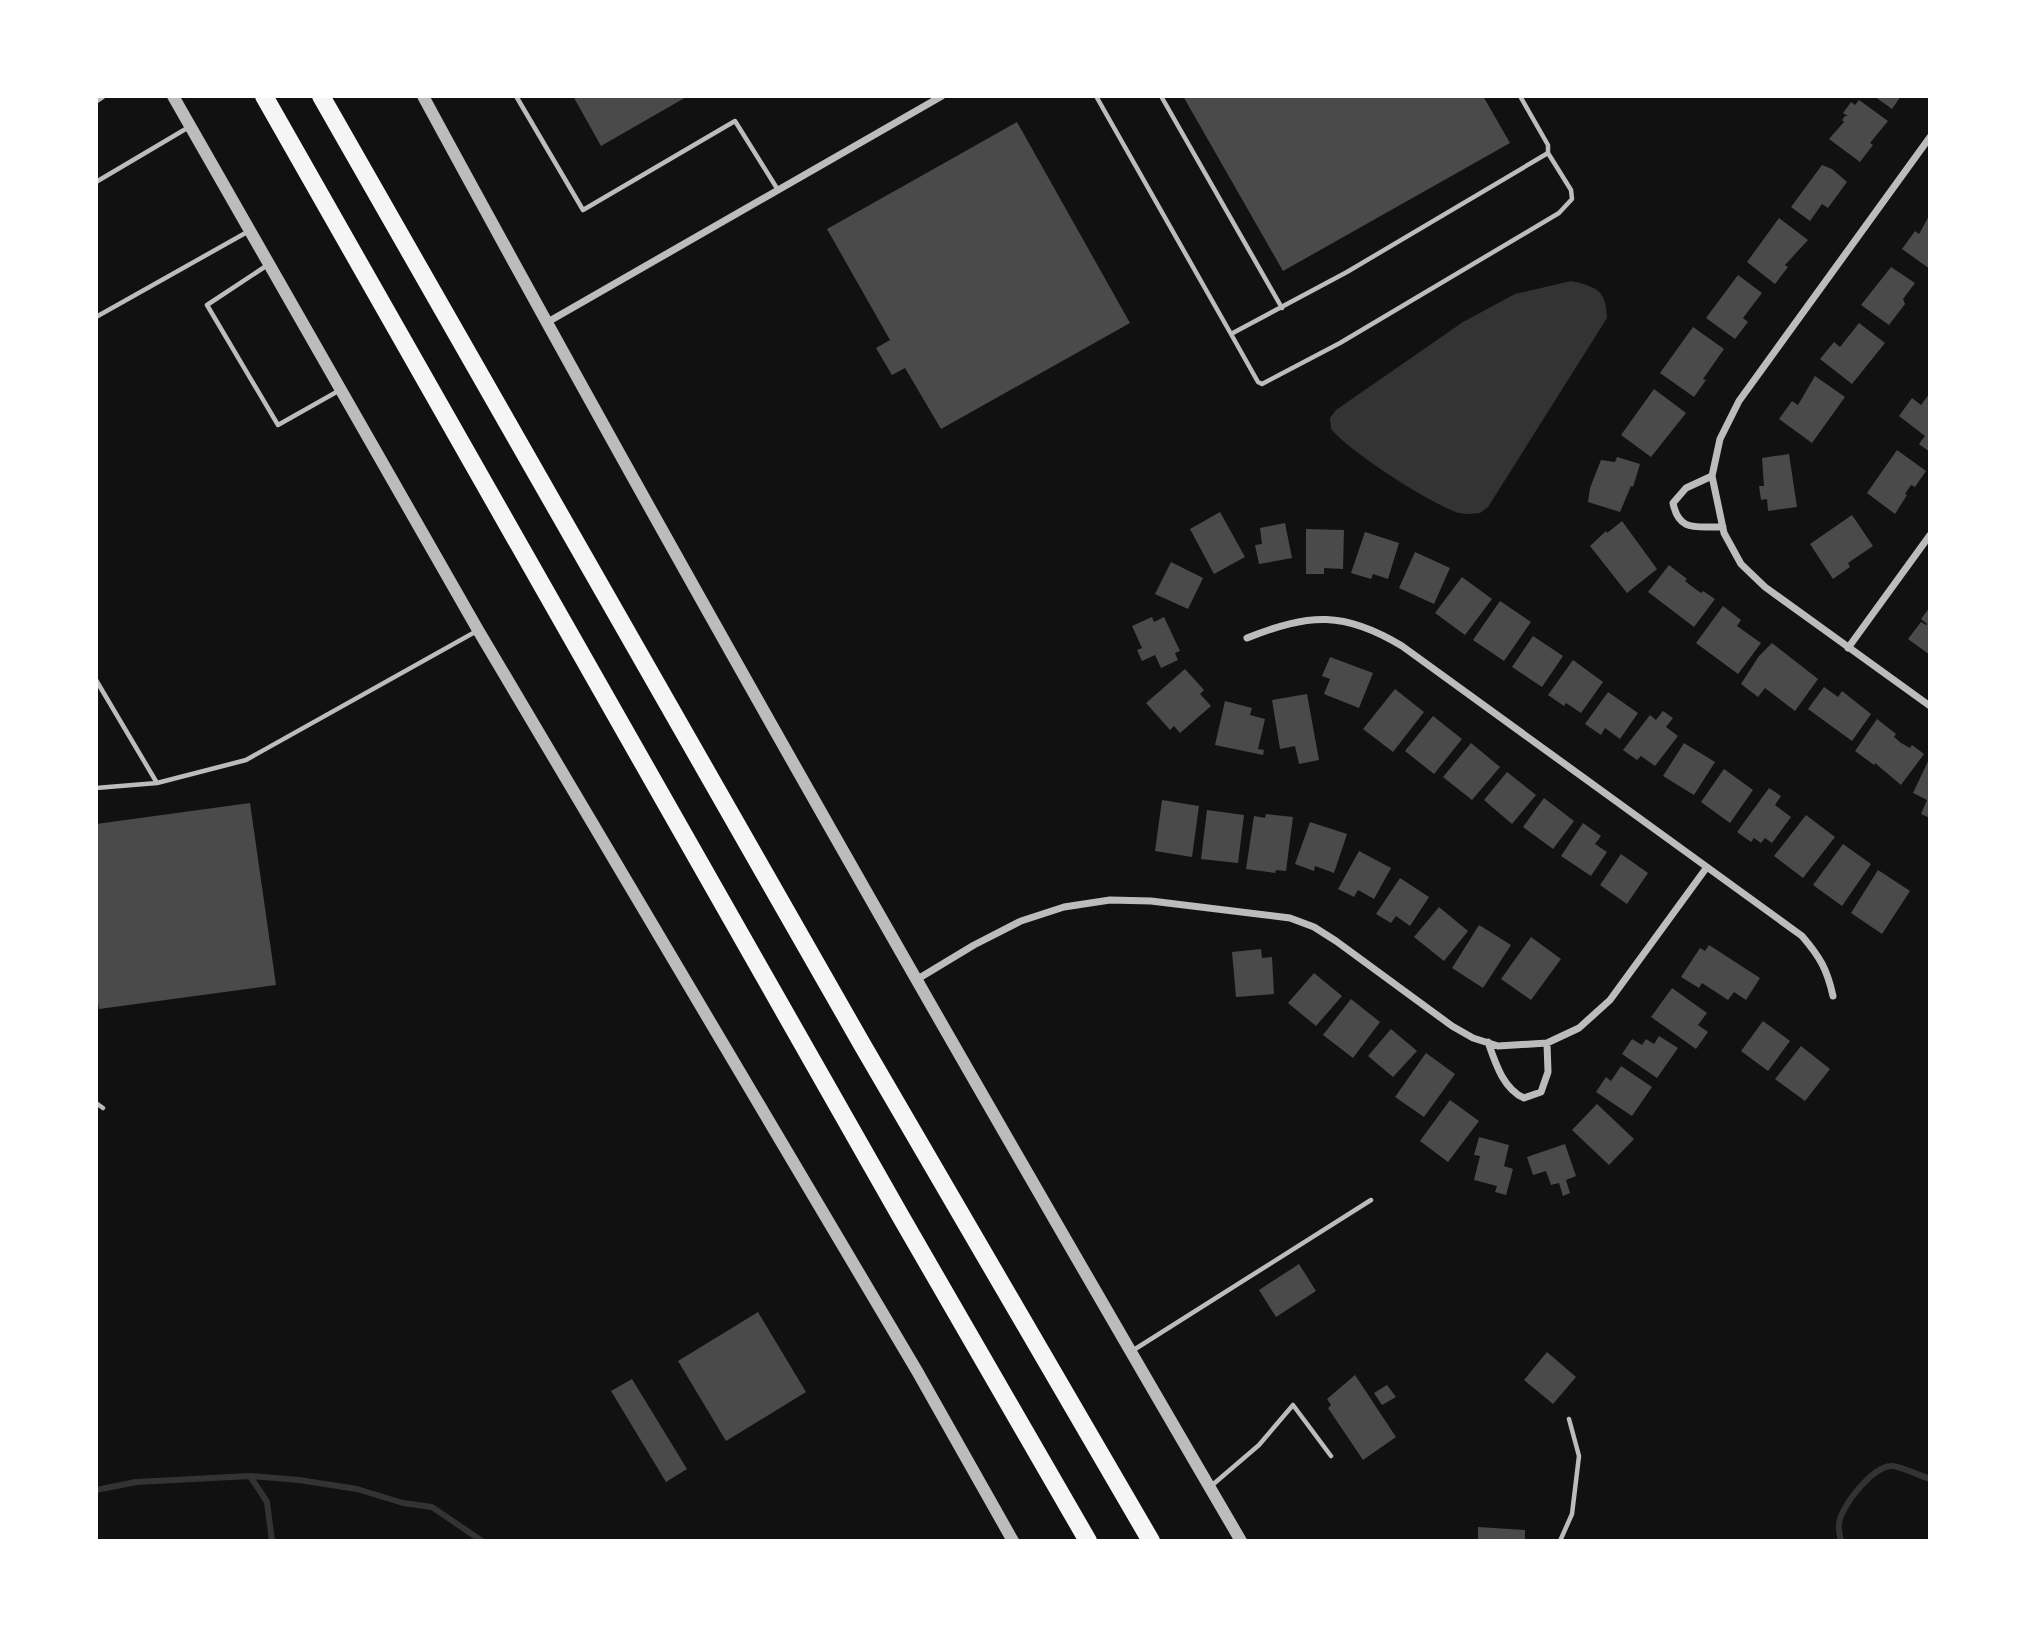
<svg xmlns="http://www.w3.org/2000/svg" width="2026" height="1637" font-family="'Sofia Sans Condensed',sans-serif">
<style>
.water{fill:#333}
.lines{fill:none;stroke-linecap:round;stroke-linejoin:round}
.stream{stroke:#333;stroke-width:6}
.building{fill:#4a4a4a}
.service{stroke:#bcbcbc;stroke-width:4.5}
.minor{stroke:#bcbcbc;stroke-width:7}
.tertiary{stroke:#bcbcbc;stroke-width:12}
.motorway{stroke:#f5f5f5;stroke-width:18}
</style>
<rect width="100%" height="100%" fill="#111"/>
<path class="water" d="M1571 281C1596 287 1606 289 1607 318L1488 507 1480 513C1472 514 1462 515 1453 511 1421 497 1354 455 1331 429L1330 418 1336 410 1463 322 1515 294Z"/>
<g class="lines">
<path class="stream" d="M250 1476 267 1502 272 1541
M96 1490 136 1482 250 1476 299 1480 357 1489 403 1503 432 1507 482 1541
M1841 1541C1840 1536 1838 1529 1839 1524 1840 1507 1874 1464 1893 1466 1905 1468 1918 1475 1930 1479"/>
</g>
<path class="building" d="M573 96H688L601 146Z
M1183 96H1483L1510 143 1283 271Z
M1874 96H1901L1892 109Z
M1859 100 1888 121 1870 143 1873 145 1860 162 1829 139 1844 122 1842 120 1845 116H1848L1843 113 1851 102 1855 105Z
M1017 122 1130 323 941 429 905 368 892 375 876 348 890 340 827 229Z
M1822 165 1832 169 1847 182 1828 208 1822 204 1810 221 1791 207Z
M1930 214V269L1902 249 1915 231 1919 234Z
M1779 218 1808 240 1785 265 1788 267 1775 284 1747 262Z
M1891 267 1915 283 1903 299 1905 304 1889 325 1861 305Z
M1738 275 1762 293 1743 318 1748 322 1735 339 1706 318Z
M1859 323 1885 343 1852 384 1820 359 1834 342 1840 347Z
M1693 327 1724 349 1703 379 1706 380 1694 397 1660 373Z
M1815 376 1845 397 1812 443 1779 419 1792 401 1798 405Z
M1654 389 1686 413 1651 457 1621 435Z
M1930 393V452L1919 444 1925 436 1899 416 1912 398 1921 405Z
M1897 450 1926 471 1915 487 1911 485 1905 494 1907 495 1895 514 1867 493Z
M1789 454 1797 507 1768 511 1767 499 1761 500 1759 486H1764L1762 458Z
M1617 457 1640 464 1633 487 1631 486 1620 512 1588 502 1590 488 1601 460 1615 462Z
M1220 512 1245 557 1214 574 1190 529Z
M1852 515 1873 546 1848 563 1850 567 1833 579 1810 544Z
M1622 521 1657 569 1627 593 1590 546 1606 531 1607 533Z
M1285 523 1292 558 1259 564 1255 545 1262 544 1260 528Z
M1306 529 1344 530 1343 569 1324 568V574H1306Z
M1365 532 1399 543 1388 579 1373 574 1371 579 1351 573Z
M1415 552 1450 568 1434 604 1399 588Z
M1171 562 1203 578 1188 609 1155 594Z
M1669 565 1687 579 1685 581 1694 588 1701 593 1703 591 1715 599 1694 627 1648 592Z
M1462 577 1492 599 1465 635 1435 613Z
M1500 601 1531 622 1504 661 1473 640Z
M1723 606 1741 620 1737 626 1761 643 1738 674 1696 643Z
M1930 607V655L1908 639 1921 622 1926 625 1927 624 1921 619Z
M1152 617 1154 622 1164 617 1180 651 1175 653 1178 660 1161 668 1155 655 1142 661 1137 650 1142 648 1132 626Z
M1533 636 1563 656 1542 687 1512 667Z
M1772 643 1818 679 1795 711 1765 688 1758 697 1741 684 1759 656Z
M1330 657 1373 673 1359 708 1324 694 1330 679 1322 676Z
M1573 660 1603 682 1581 713 1566 703 1564 706 1548 695Z
M1185 669 1204 690 1200 694 1211 706 1180 733 1174 726 1170 730 1146 703Z
M1824 687 1838 697 1842 691 1871 714 1852 741 1808 709Z
M1395 689 1424 712 1393 752 1363 729Z
M1608 692 1638 713 1620 739 1605 728 1601 735 1585 724Z
M1307 694 1319 760 1299 764 1295 746 1280 749 1272 700Z
M1225 701 1252 708 1250 715 1265 719 1258 749 1264 750 1263 755 1215 745Z
M1663 711 1673 718 1666 727 1678 736 1655 766 1641 756 1637 760 1623 750 1650 715 1656 720Z
M1433 716 1462 739 1434 774 1405 751Z
M1877 719 1896 734 1894 737 1901 743 1910 748 1912 745 1924 754 1901 785 1875 763 1874 765 1855 751Z
M1471 743 1500 767 1472 800 1443 777Z
M1684 743 1715 762 1694 795 1663 776Z
M1930 757V818L1921 814 1927 800 1913 793Z
M1724 769 1753 790 1730 823 1701 802Z
M1507 772 1536 795 1512 824 1484 800Z
M1769 788 1781 796 1775 805 1791 817 1772 843 1765 838 1761 843 1754 838 1751 842 1737 832Z
M1544 798 1574 821 1553 849 1523 827Z
M1162 800 1199 806 1192 857 1155 851Z
M250 803 276 985 99 1009 96 990V824Z
M1207 810 1244 815 1238 863 1201 859Z
M1266 814 1293 817 1286 871 1276 870 1275 873 1246 869 1254 816 1265 818Z
M1806 815 1835 837 1803 878 1774 856Z
M1310 822 1347 834 1334 873 1315 866 1314 871 1295 864Z
M1583 823 1601 836 1595 844 1607 852 1591 876 1561 856Z
M1843 844 1871 864 1842 906 1813 885Z
M1359 851 1391 868 1374 899 1358 890 1354 897 1338 889Z
M1621 854 1648 873 1627 904 1600 885Z
M1878 870 1910 891 1882 934 1851 913Z
M1400 878 1429 897 1410 926 1396 916 1391 923 1376 914Z
M1439 907 1468 931 1444 961 1414 937Z
M1479 925 1511 945 1483 988 1452 968Z
M1531 937 1561 959 1531 1000 1501 979Z
M1709 945 1760 978 1746 1000 1734 992 1728 1000 1702 983 1699 988 1681 977 1700 948 1705 951Z
M1261 949 1262 958 1272 957 1274 994 1236 997 1232 952Z
M1314 973 1342 996 1316 1026 1288 1003Z
M1672 988 1707 1013 1698 1025 1708 1032 1696 1049 1651 1017Z
M1351 999 1380 1022 1353 1058 1323 1035Z
M1763 1021 1790 1041 1768 1071 1741 1051Z
M1391 1029 1417 1051 1393 1077 1368 1056Z
M1659 1036 1678 1048 1657 1078 1622 1054 1632 1039 1642 1045 1646 1039 1654 1044Z
M1801 1046 1830 1069 1805 1101 1775 1079Z
M1426 1053 1455 1074 1424 1117 1395 1097Z
M1621 1066 1652 1087 1632 1116 1596 1092 1606 1077 1611 1081Z
M1450 1100 1479 1121 1448 1162 1420 1141Z
M1597 1104 1634 1139 1609 1165 1572 1130Z
M1479 1137 1509 1145 1504 1166 1513 1169 1506 1195 1495 1192 1497 1186 1474 1180 1480 1156 1474 1155Z
M1565 1144 1576 1176 1566 1180 1570 1193 1563 1196 1559 1183 1551 1185 1546 1171 1533 1175 1527 1157Z
M1299 1264 1316 1291 1276 1317 1259 1290Z
M758 1312 806 1392 726 1441 678 1361Z
M1547 1352 1576 1377 1553 1404 1524 1380Z
M1355 1375 1396 1437 1363 1460 1328 1408 1331 1405 1327 1399Z
M632 1379 687 1469 666 1482 611 1391Z
M1387 1385 1396 1397 1382 1405 1374 1393Z
M1478 1527 1525 1530V1541H1478Z"/>
<g class="lines">
<path class="service" d="M516 96 583 210 735 121 778 190
M1096 96 1231 334 1347 272 1548 153V145L1520 96
M1161 96 1282 308
M96 182 189 127
M266 266 207 305 278 425 340 390
M96 317 249 231
M1231 334 1258 382 1262 384 1340 343 1559 213 1572 199 1571 190 1548 153
M96 680 157 783
M96 788 157 783 246 760 475 632
M96 1103 103 1108
M1132 1351 1371 1200
M1210 1487 1259 1445 1293 1405 1331 1456
M1560 1541 1572 1514 1579 1456 1569 1419"/>
<path class="minor" d="M96 100 102 96
M1930 137 1739 401 1720 439 1712 476 1724 533 1741 564 1765 587 1930 706
M546 323 942 96
M1712 476 1686 488 1673 503C1679 533 1697 526 1723 527
M1247 638C1310 613 1344 611 1402 646L1802 936C1820 957 1827 969 1833 996
M1848 648 1930 535
M916 980 974 945 1021 921 1064 907 1110 900 1151 901 1290 918 1314 927 1336 941 1452 1026 1473 1038 1498 1046 1547 1043 1579 1028 1610 1000 1707 867
M1488 1042C1495 1062 1503 1089 1524 1098L1541 1092 1548 1072 1547 1043"/>
<path class="tertiary" d="M173 96 478 630 917 1371 1013 1541
M423 96C687 583 962 1063 1241 1541"/>
<path class="motorway" d="M264 96 901 1217 1088 1541
M321 96 863 1046 1151 1541"/>
</g>
<rect width="2026" height="1637" fill="none" stroke="#ffffff" stroke-width="196"/>
</svg>
